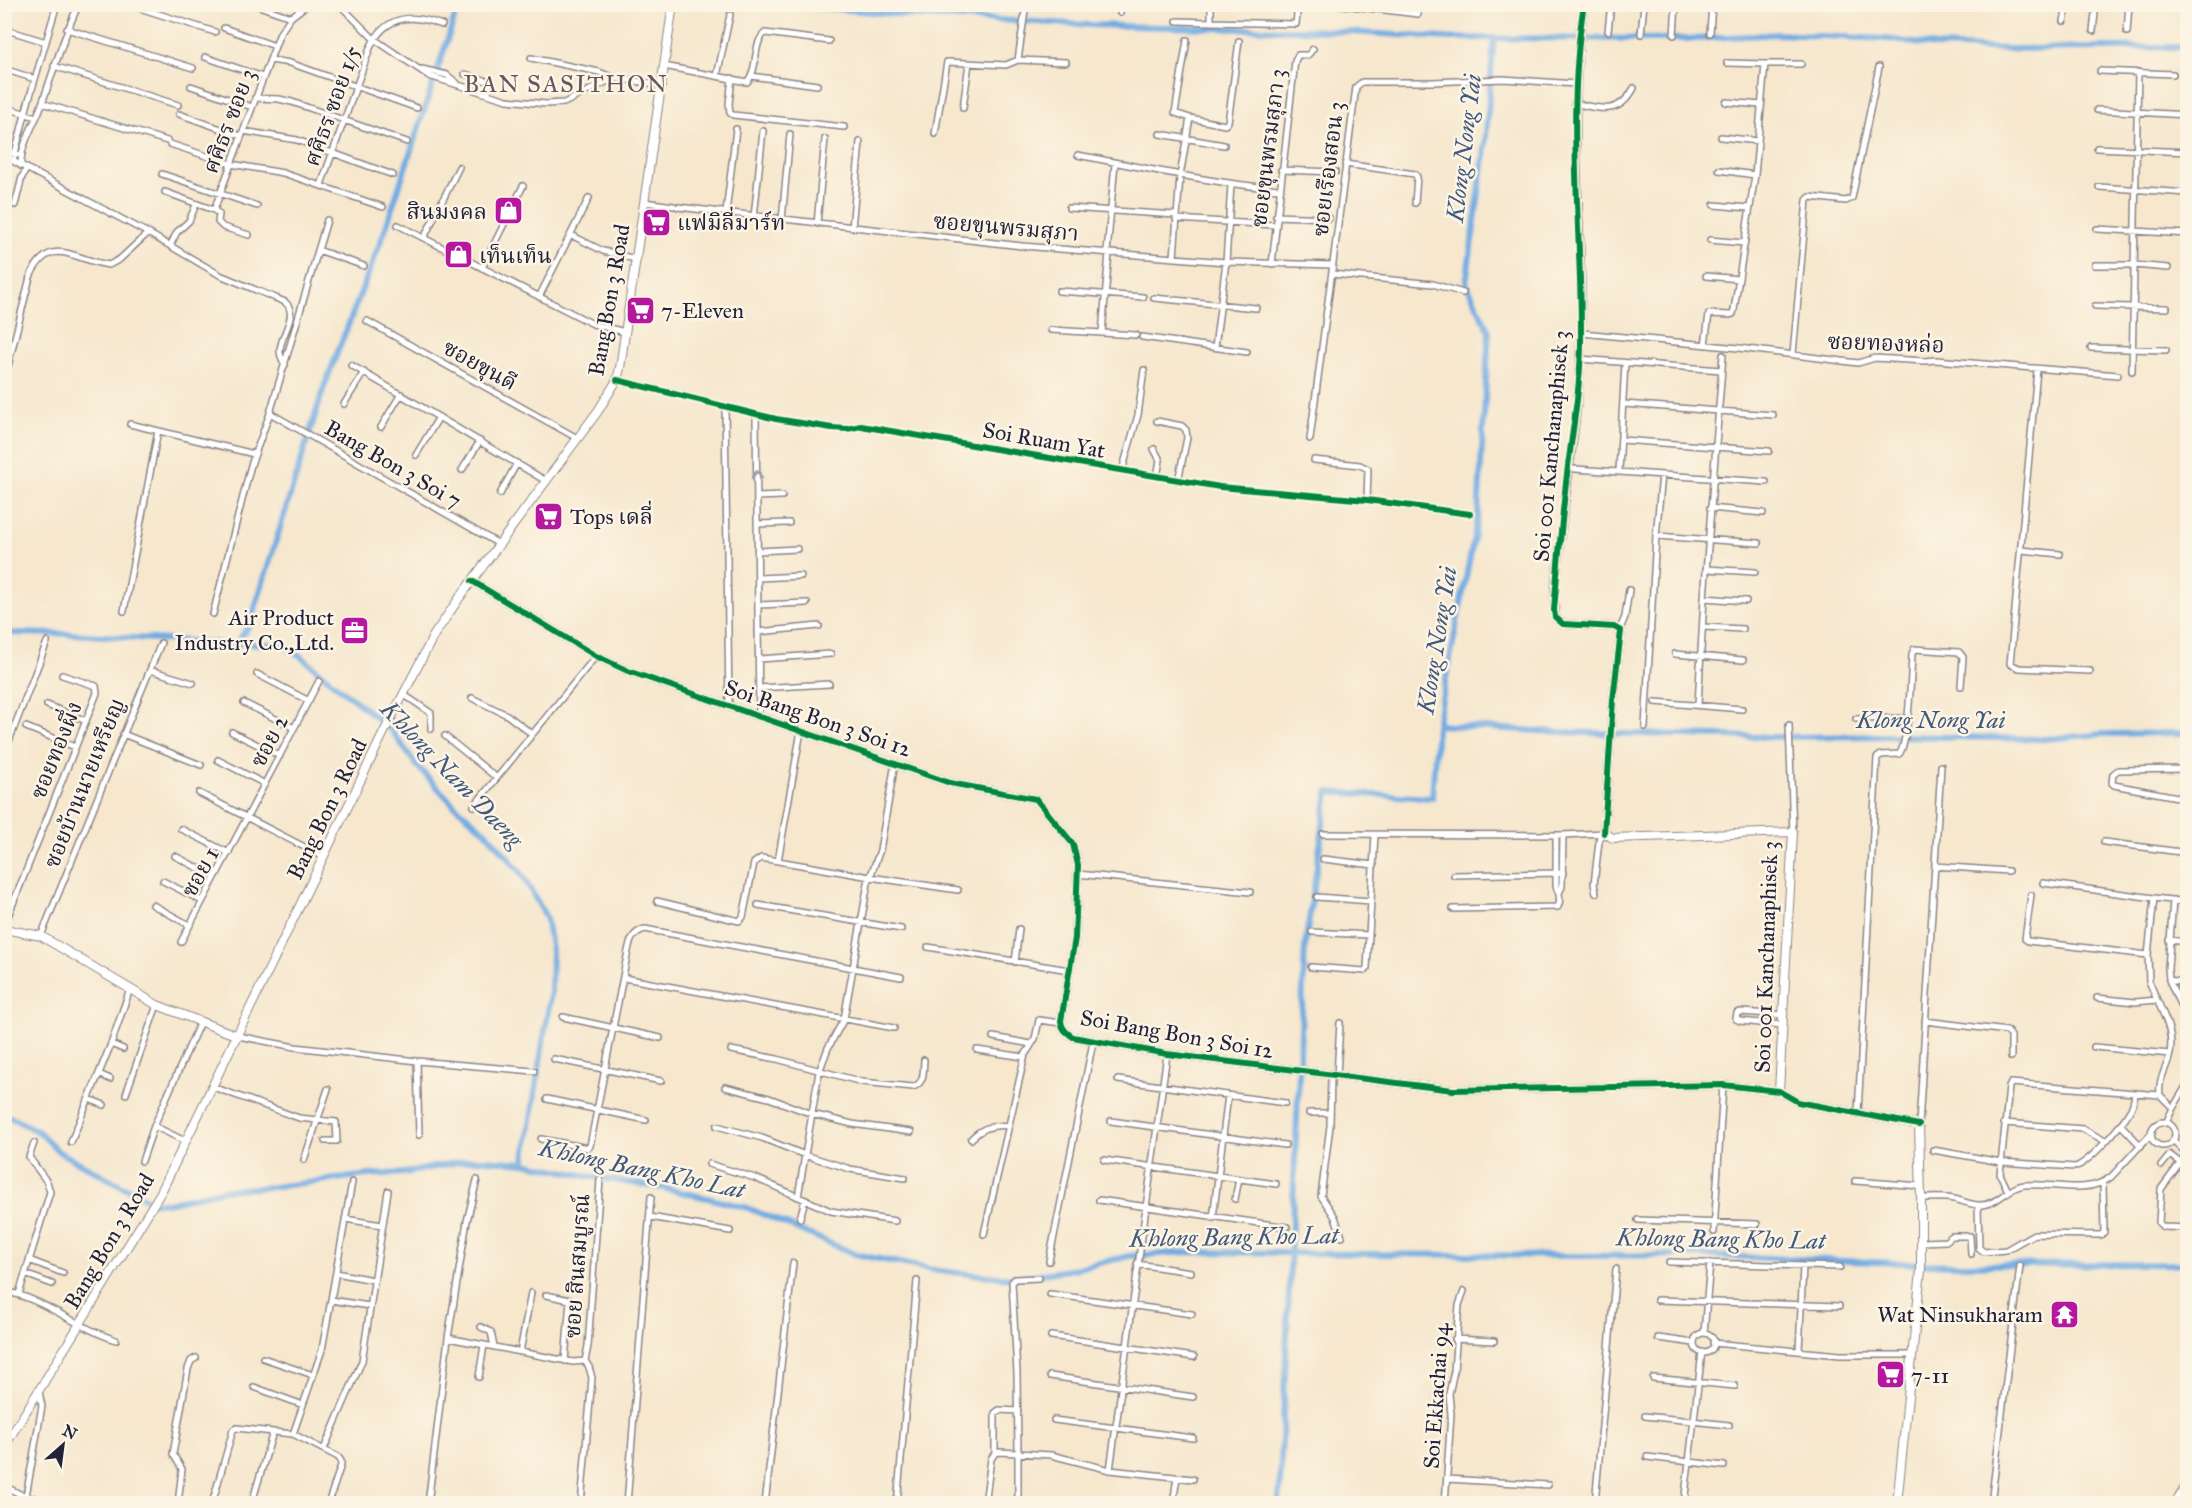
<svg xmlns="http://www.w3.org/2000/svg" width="2192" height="1508" font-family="'IM FELL Great Primer','Noto Serif Thai',serif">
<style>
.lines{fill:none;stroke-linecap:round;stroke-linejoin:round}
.canal{stroke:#72ace2;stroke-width:6}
.street-casing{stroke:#8c8484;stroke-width:8}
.secondary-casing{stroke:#8c8484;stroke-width:10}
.street{stroke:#fff;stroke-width:5}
.secondary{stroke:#fff;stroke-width:8}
.cycleway-casing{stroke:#fcf5e5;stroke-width:10}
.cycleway{stroke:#00873e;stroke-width:6}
.oneway{stroke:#9c9ca7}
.labels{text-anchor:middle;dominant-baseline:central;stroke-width:5;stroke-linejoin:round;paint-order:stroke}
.street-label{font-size:22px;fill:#22223b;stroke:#fcf5e5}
.poi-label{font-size:22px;fill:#22223b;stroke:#fcf5e5;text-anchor:start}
.neighbourhood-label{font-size:24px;letter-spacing:1.5px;fill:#67555f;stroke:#fcf5e5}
.water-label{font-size:24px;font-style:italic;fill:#42597e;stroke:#fcf5e5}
</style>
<rect width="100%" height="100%" fill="#fcf5e5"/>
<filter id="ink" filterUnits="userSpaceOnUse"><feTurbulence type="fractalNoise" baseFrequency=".0167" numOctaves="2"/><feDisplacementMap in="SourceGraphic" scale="12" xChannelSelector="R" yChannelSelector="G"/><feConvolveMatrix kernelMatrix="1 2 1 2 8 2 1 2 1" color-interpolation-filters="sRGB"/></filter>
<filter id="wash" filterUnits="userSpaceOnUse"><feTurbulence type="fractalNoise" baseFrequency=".008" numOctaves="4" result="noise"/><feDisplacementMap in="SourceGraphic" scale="24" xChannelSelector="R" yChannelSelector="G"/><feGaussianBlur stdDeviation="1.35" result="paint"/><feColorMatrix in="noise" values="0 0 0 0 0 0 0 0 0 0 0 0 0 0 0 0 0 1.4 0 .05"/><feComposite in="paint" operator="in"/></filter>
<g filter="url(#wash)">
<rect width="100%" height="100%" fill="#f6e7cd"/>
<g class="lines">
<path class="canal" d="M777 4 907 15 1089 25 1334 31 1447 38 1695 39 1777 34 1886 39 1936 46 2009 49 2188 47
M1494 38 1484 158 1466 283 1489 331 1478 516 1437 725 1555 732 1767 737 1897 736 2044 739 2104 734 2188 733
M4 633 71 634 236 644H281L299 655 391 730 418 767 454 805 486 832 521 873 546 917 552 952 551 992 524 1163
M236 644 250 624 324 387 384 233 459 4
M4 1114 39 1132 59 1152 152 1202 167 1203 224 1190 273 1187 368 1175 405 1173 469 1160H486L524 1163 587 1176 663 1188 707 1198 748 1208 855 1254 939 1271 1012 1278 1069 1270 1129 1256 1190 1252 1577 1256 1689 1255 1952 1265 2188 1264
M1279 1504 1305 946 1328 792 1432 798 1437 725"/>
</g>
</g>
<g filter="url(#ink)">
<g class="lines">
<defs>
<path id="street" d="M57 4 28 103 13 161 148 233 220 275 285 302C300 315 279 336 280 352 280 356 283 361 285 365
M127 4 215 32
M253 4 291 17
M339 4 374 39 429 76 507 100 546 104 564 103 614 78
M1211 4V22L1296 24 1298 4
M1335 4 1418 14
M1120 13 1121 4
M2186 17 2187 4
M1177 21 1211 22
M2064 21 2068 4
M224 28 275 46
M4 29 46 42
M67 29 193 68
M1608 31 1611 4
M2093 31 2096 4
M2127 32 2129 4
M1710 33 1712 4
M1641 34 1644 4
M1674 35 1676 4
M1187 40 1175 113 1190 118 1225 125 1228 122 1239 41
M205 57 263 77
M531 58 599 72 614 78 662 85
M270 60 290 63 417 108
M1018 60 1066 62
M1765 64H1801
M54 66 178 105
M664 66 747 82C759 69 752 44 765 33L829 41
M4 69 35 79
M422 69 447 75 457 83
M2100 71 2173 74
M465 74 490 82 488 93
M717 76 730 15
M751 76 817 85
M732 78 729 104 730 113 733 115 844 127
M191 86 252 107
M255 98 279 99 292 102 407 142
M1726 102 1761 105
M42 103 167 141
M1574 103C1601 109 1619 116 1634 88
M4 107 36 117
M963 108 969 63
M2097 110 2188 115
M179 114 241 136
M243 131 297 140 393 175
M935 134 947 62 1006 65 1018 60 1026 4
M1160 134 1224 145
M1721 137 1758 141
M170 144 231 164 283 173 383 207
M2097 148 2188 152
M4 151 17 155
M1078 155C1145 168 1211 183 1279 189
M1345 164 1415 174 1417 177 1415 203
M21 166C20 146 33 127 40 109 53 74 62 39 79 4
M1281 170 1335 172
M1719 170 1755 175
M162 174 257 206
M321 185 370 48C385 15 411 13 442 25
M2099 187 2188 193
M165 192 214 210 280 33 291 17 308 4
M644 202 674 206
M15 205 22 177 27 168
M1714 205 1749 208
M678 207 1022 246 1226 262 1333 265
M1069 208 1176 215
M214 210 219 214 218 222 223 227 249 235
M726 213 736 129
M1276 216 1329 218
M754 217 763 131
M1176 219 1275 225
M782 220 790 134
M817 224 825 139
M398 225 593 324 625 332
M852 228 860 142
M2097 229 2188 234
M571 235 603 251 635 259
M424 238 459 167
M1710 240 1744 243
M170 246 177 232 189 221 195 207
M318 250 364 266
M1107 253 1115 163
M1174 257 1180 176 1190 118
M1272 264 1295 61 1298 55H1308L1313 49
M2095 265H2134L2168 268
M482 268 523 186
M1332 274 1433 284 1463 293
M1706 276 1739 279
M1059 291 1143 297
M539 297 589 198
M1154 298 1256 308
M2095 306 2167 308
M367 321 577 438
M1051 330 1136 335
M1102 333 1109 253
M1582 333 1739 348 1858 363 1875 358 1924 361 1936 360 2118 375
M1142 337 1247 352
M1705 345 1709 314 1730 315 1733 314 1734 310 1755 175 1765 64 1727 63
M1215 347 1226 262 1231 185
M2091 348 2166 350
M1793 354 1807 200 1810 197 1846 201 1852 198 1879 67
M1580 359 1721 370
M351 365 546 481
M8 366 30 277C50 233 73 260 109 265L120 259 148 233
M2037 370 2010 664 2019 668 2090 671
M2132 371 2138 72
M617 380 776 419 832 428 847 429 861 426 1220 487 1367 500 1470 514
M344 404 364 372
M1624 404 1773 415
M725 406 729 706
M270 413 499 544
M756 414 759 716
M1157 421 1182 426 1186 430 1187 438 1178 481
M130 424 254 454
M381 427 401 394
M1310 439 1356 87 1362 82H1432L1503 79 1576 84
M1622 440 1769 451
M1154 449 1160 460 1157 477
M416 455 439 417
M1314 460 1360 465 1368 469 1367 500
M1575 469 1766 482
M462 470 480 441
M1122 471 1138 415 1144 370
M1619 471 1625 363
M500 494 517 463
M757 497 782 496
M1710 508 1763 513
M757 524 789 523
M1656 536 1759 543
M2021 550 2060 554
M758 551 797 549
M1706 569 1755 572
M758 578 801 576
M1704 598 1746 601
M758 605 807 603
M124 611 158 431
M213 614 251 465 270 413 327 220
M1703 627 1743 629
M1620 629 1625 617 1629 590
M758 632 819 626
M1675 654 1743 660
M759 659 831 654
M150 670 193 683
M257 674 309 701
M759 688 829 684
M403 694 431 713V729
M472 698 507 715 532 734
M1655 702 1742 709
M244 703 294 728
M47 705 86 721
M1698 705 1704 598 1723 355
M1856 719 1907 718
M1789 725 1793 832
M26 727 75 747
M1645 727 1656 536 1662 475
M232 732 280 756
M123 734 201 765
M445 736 497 778
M4 754 47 642
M218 760 265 784
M2188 769 2118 770 2113 774 2112 783 2114 785 2188 799
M199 793 324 857
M474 806 596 656
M181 829 229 853
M1323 834 1563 835 1604 833
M2104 842 2188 853
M175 856 215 877
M1323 859 1374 865
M778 861 801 731
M1935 866 2008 871
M1078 874 1250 892
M1454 875 1563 873
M163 881 202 901
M2043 883 2154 898 2148 955
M1559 893 1562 887 1563 835
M1596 893 1594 884 1600 833
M2031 895 2025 939 2028 941 2148 955 2149 981 2157 1000
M1317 897 1371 901
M2154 898 2188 902
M2173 900 2168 968 2169 980 2188 983
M657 901 739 921 743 917 754 863 761 858 870 877 958 890
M153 905 189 925
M758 905 901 929
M1453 909 1558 907C1561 900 1560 894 1556 887V835
M4 926 97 693 96 686 62 675
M1312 932 1369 935
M41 936 161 643
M2169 940 2188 942
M181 942 319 681
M928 947 1069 970
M1015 962 1019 929
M1311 967 1365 971 1367 968 1375 835
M624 978 894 1028
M2169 980 2188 1022
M2097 998 2135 1002 2157 1000C2166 1019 2175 1037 2169 1058 2165 1071 2158 1081 2160 1095
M563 1017 660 1038
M1925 1021 2007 1031 2011 1036V1057
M1782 1025 1740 1021 1736 1019 1737 1013 1741 1012 1783 1015
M238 1036 295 1047 417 1061 534 1071
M993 1037 1031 1044
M111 1044 123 1049
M2094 1047 2170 1054
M731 1050 777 1059 862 1082 913 1087C925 1083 923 1072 924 1060
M977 1050 1024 1057
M554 1059 661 1081
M417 1061 419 1135
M99 1074 110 1079
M1331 1075 1330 1126 1321 1196 1335 1217 1342 1237
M1337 1076 1340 1023
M1118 1080 1285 1103
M213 1087 299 1118 336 1122 337 1141H325
M725 1087 769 1098 812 1114 852 1124 911 1132
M126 1094 157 1005
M89 1099 104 1105
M547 1099 646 1120
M2173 1108 2188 1083
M1309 1113H1330
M1858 1113 1877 758 1881 755 1899 754C1909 744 1911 672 1912 654L1914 649 1959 652 1963 657 1961 686
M1111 1121 1285 1145
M2151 1134a12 12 0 1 1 24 0a12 12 0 1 1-24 0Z
M2004 1123 2083 1129 2105 1141
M2120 1124 2141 1146
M1919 1125 1941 766
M154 1126 185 1141
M717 1126 762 1138 805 1155 850 1169 905 1178
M541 1139 588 1148 590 1146 628 951C630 941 633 932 645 929L901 977
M971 1139C981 1128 995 1124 1009 1126
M2173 1140 2188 1155
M71 1142 111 1044 130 989
M1933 1150 2001 1162 2075 1167C2090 1162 2121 1126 2129 1112 2133 1107 2134 1100 2135 1094
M2187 1154 2161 1189 2159 1223 2163 1227 2188 1228
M304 1160 328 1089
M1104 1160 1276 1184
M142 1161 154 1126 200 1022
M709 1164 755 1178 831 1211 895 1221
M2161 1166 2170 1155 2188 1169
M1855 1181 1921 1186
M2008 1191 2000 1174 2009 1087 2011 1083 2160 1095 2173 1108 2166 1123
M798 1197 819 1072 828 1048 844 1019 868 883 880 850 895 763
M1921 1198C1932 1198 1944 1197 1954 1199 1963 1201 1973 1206 1982 1205 1998 1204 2008 1187 2024 1185 2052 1182 2086 1196 2111 1177L2152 1133
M1235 1199 1239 1179
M1099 1200 1287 1227
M1978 1205 1979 1248 1984 1252 2006 1250 2034 1234 2101 1235 2104 1232 2103 1183
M650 1217 730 1231
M800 1218 805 1200
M1213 1218 1228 1095
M345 1219 382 1225
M1638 1220 1757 1224
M1714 1232 1723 1085
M984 1234 1025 1055 1035 1039 1039 1020 1061 1023
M1922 1242 1946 1241 1952 1236H1970L1971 1254
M29 1260 63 1273
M1049 1261 1093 1042
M1669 1262 1840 1267
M1137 1264 1191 1272
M336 1273 373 1280
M25 1274 52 1284
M4 1291C45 1299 77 1328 116 1340
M19 1294 50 1192 47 1182 29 1157 34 1143
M1050 1294 1192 1314
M546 1295 570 1300 565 1361
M331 1300 369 1306
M1657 1300 1839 1306
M481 1327 491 1332 494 1347
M1704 1333 1710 1263
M1694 1343a10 10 0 1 1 20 0a10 10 0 1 1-20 0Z
M1051 1336 1194 1357
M448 1338 573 1362 585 1361 588 1346 600 1180
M1658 1338 1694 1343
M1455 1339 1494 1341
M1713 1343 1840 1355H1913
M1799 1351 1803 1266
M520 1352 531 1293
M263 1358 313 1375
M1050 1376 1193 1397
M479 1377 484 1345
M1653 1378 1735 1386
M254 1387 303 1405
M1645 1416 1729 1425
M1054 1420 1193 1438
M293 1434 322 1350 352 1182
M324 1449 362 1361 388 1191
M1018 1452 1017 1373 1012 1282 1014 1279 1039 1278
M995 1453V1413L999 1410 1018 1411
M1018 1453V1504
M1647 1457 1724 1466
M1110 1470 1167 1054
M1447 1479 1548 1485
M4 1486 20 1494 54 1504
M26 1496 42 1406 39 1392
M253 1499 273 1432
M1684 1500 1716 1504
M178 1504 182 1469 173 1454 188 1369 191 1361 196 1358
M212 1504 233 1430 236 1428 293 1434 338 1457 341 1461V1465L328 1504
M428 1504 448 1338 467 1221 477 1180
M581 1504 592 1378 589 1367 585 1361
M627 1504 651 1197
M765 1504 793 1263
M897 1504 917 1281
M985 1504 991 1459 995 1453 1000 1452 1051 1455 1110 1470 1193 1479
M1173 1504 1177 1477
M1445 1504 1451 1414 1449 1394 1454 1371 1459 1305 1464 1291
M1595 1504 1616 1269
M1684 1504 1702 1352
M1991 1504 2020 1266"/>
<path id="secondary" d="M1584 4C1566 114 1583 222 1581 332 1581 406 1565 480 1559 554 1557 574 1553 596 1555 617L1563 624 1614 627 1621 631 1613 700 1604 833 1613 838 1793 832 1779 1091
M472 581 596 656 628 671 950 783 1036 799 1073 844 1078 865 1075 938 1061 1021C1062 1029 1066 1032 1073 1037L1167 1054 1453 1090 1723 1085 1779 1091 1798 1102 1919 1125 1921 1198V1270L1897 1504
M4 929 41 936 157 1005 238 1036
M4 1447 161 1192 384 732 434 635 460 597 598 411 617 380 620 368 673 4
M2175 1504 2188 1483
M2184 1504 2188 1498"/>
</defs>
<use href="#street" class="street-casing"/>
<use href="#secondary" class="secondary-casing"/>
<use href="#street" class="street"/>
<use href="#secondary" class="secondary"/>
<defs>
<path id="cycleway" d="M1584 4C1566 113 1581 222 1581 331 1582 375 1574 421 1568 466 1562 514 1558 562 1554 610L1555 617 1563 624 1614 627 1621 631 1613 700 1604 833
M617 380 776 419 832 428 847 429 861 426 1220 487 1367 500 1470 514
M472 581 596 656 628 671 950 783 1036 799 1073 844 1078 865 1075 938 1061 1021C1062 1029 1066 1032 1073 1037L1167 1054 1453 1090 1723 1085 1779 1091 1798 1102 1919 1125"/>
</defs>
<use href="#cycleway" class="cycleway-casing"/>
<use href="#cycleway" class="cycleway"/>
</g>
<defs><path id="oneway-chevron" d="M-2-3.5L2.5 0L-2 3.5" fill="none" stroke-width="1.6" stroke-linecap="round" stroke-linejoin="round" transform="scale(1.5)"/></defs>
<use class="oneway" href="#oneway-chevron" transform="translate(757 475) rotate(-91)"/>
</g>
<defs>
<symbol id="shop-square" viewBox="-11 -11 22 22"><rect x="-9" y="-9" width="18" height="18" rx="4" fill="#b5179e" stroke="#fcf5e5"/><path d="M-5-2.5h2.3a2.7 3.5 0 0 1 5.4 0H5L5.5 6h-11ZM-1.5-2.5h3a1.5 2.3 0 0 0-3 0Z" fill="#fff"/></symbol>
<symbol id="supermarket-square" viewBox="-11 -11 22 22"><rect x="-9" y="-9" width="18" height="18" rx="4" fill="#b5179e" stroke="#fcf5e5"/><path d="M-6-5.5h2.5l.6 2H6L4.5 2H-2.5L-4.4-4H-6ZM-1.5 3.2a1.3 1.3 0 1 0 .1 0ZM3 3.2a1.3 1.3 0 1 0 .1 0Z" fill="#fff"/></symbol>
<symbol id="office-square" viewBox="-11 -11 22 22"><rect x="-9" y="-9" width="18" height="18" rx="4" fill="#b5179e" stroke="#fcf5e5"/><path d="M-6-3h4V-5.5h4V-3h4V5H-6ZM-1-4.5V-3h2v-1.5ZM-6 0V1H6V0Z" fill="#fff"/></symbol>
<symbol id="temple-square" viewBox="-11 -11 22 22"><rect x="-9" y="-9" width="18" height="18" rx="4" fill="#b5179e" stroke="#fcf5e5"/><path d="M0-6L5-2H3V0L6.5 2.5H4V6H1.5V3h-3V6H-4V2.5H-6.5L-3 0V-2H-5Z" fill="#fff"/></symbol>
</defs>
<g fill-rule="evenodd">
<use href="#shop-square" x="492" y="194" width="33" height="33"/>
<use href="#supermarket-square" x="640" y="206" width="33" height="33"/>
<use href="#shop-square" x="442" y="238" width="33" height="33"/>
<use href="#supermarket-square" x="624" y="294" width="33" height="33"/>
<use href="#supermarket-square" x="532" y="500" width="33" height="33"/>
<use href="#office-square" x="338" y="614" width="33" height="33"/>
<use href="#temple-square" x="2048" y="1298" width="33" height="33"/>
<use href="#supermarket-square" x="1874" y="1358" width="33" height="33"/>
</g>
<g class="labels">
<g class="street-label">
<text transform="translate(332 106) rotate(-70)">ศศิธร ซอย 1/5</text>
<text transform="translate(229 121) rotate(-69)">ศศิธร ซอย 3</text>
<text transform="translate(1268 148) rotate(-83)">ซอยขุนพรมสุภา 3</text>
<text transform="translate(1328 169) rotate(-83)">ซอยเรืองสอน 3</text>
<text transform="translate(1006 227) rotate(5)">ซอยขุนพรมสุภา</text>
<text transform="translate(609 300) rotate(-80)">Bang Bon 3 Road</text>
<text transform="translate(1886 343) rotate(2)">ซอยทองหล่อ</text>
<text transform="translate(480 365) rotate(29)">ซอยขุนดี</text>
<text transform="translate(1044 440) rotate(10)">Soi Ruam Yat</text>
<text transform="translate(1551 446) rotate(-85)">Soi 001 Kanchanaphisek 3</text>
<text transform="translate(393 464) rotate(30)">Bang Bon 3 Soi 7</text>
<text transform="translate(818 718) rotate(19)">Soi Bang Bon 3 Soi 12</text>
<text transform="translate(269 741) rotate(-62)">ซอย 2</text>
<text transform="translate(56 750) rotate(-68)">ซอยทองผึ่ง</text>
<text transform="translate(84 783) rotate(-68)">ซอยบ้านนายเหรียญ</text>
<text transform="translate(327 809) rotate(-64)">Bang Bon 3 Road</text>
<text transform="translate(200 872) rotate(-61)">ซอย 1</text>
<text transform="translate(1766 957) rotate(-88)">Soi 001 Kanchanaphisek 3</text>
<text transform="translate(1177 1034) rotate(10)">Soi Bang Bon 3 Soi 12</text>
<text transform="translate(109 1241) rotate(-59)">Bang Bon 3 Road</text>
<text transform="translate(577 1266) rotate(-86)">ซอย สินสมบูรณ์</text>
<text transform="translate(1436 1396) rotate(-86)">Soi Ekkachai 94</text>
</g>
<g class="poi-label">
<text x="487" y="211" text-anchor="end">สินมงคล</text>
<text x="677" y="222">แฟมิลี่มาร์ท</text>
<text x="479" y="255">เท็นเท็น</text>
<text x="661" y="310">7-Eleven</text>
<text x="570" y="516">Tops เดลี่</text>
<text x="334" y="617" text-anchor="end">Air Product<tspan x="334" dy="25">Industry Co.,Ltd.</tspan></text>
<text x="2043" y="1314" text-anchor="end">Wat Ninsukharam</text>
<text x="1911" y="1375">7-11</text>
</g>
<g class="neighbourhood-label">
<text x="566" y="84">BAN SASITHON</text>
</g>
<g class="water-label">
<text transform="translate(1464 148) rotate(-83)">Klong Nong Yai</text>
<text transform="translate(1437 640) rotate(-81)">Klong Nong Yai</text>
<text x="1931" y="720">Klong Nong Yai</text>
<text transform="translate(452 774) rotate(46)">Khlong Nam Daeng</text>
<text transform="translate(642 1169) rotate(12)">Khlong Bang Kho Lat</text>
<text transform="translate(1234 1237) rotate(-1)">Khlong Bang Kho Lat</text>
<text transform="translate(1721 1239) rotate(1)">Khlong Bang Kho Lat</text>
</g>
</g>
<rect width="2192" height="1508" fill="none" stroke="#fcf5e5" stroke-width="24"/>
<g transform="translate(63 1445) rotate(28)" stroke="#fcf5e5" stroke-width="4.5" paint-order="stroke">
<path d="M0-4.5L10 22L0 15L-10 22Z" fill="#22223b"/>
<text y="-9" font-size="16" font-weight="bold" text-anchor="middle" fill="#22223b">N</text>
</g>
</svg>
